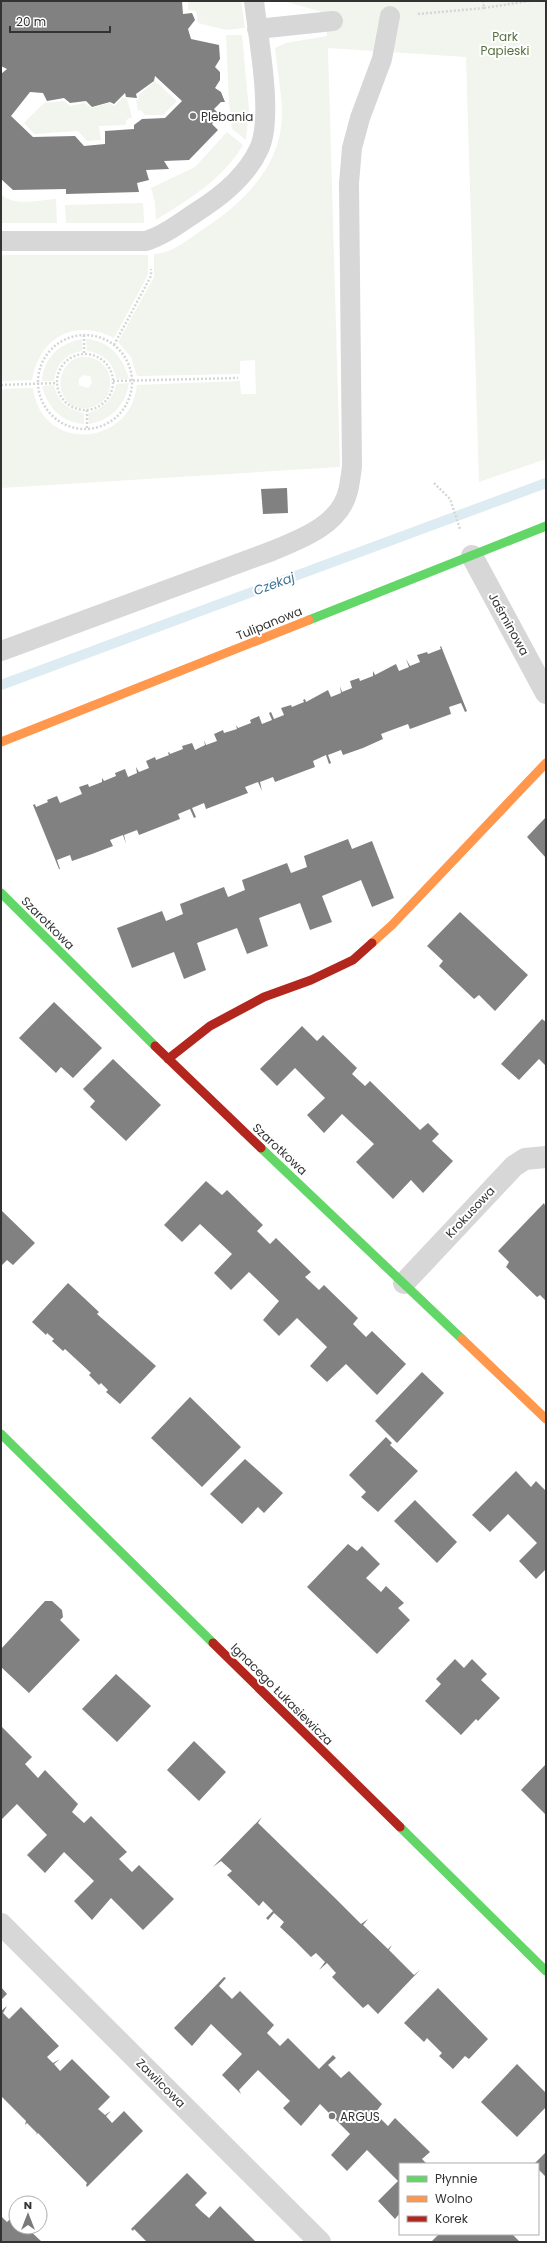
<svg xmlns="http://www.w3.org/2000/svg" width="547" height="2243" font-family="Poppins,sans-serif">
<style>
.green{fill:#f1f5ed;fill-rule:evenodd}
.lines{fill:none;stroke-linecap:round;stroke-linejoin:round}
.stream{stroke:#ddebf3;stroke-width:10}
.building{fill:#818181;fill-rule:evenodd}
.path{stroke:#d6d6d6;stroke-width:2.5;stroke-dasharray:2 2;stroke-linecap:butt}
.lane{stroke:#d7d7d7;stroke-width:20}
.street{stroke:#d7d7d7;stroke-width:22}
.fast{stroke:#63d668;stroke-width:9}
.slow{stroke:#ff974d;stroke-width:9}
.jam{stroke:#b3261e;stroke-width:9}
.poi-dot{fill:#7a7a7a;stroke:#fff;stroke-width:1.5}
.labels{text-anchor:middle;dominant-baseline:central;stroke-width:4;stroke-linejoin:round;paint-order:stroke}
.park-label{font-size:12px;fill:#56703f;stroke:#fff}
.poi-label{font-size:12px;fill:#333;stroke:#fff;text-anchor:start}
.street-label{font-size:12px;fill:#333;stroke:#fff}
.water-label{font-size:13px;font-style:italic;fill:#3f7597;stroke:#fff}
</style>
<rect width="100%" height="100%" fill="#fff"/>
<path class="green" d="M188 1H241L245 28 226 30 198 23 196 11 188 10Z
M283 1H546V459L479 482 466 57 328 48 340 467 1 488V389L33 388C41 453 130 448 137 385L240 381 241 394H256L255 360 240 361V374L137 376 131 357 118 342 154 277V254C172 254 191 237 205 228 244 202 280 167 282 117 282 94 277 70 275 48L286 43 327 36 326 13Z
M226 35H242L249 109 246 140 232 129 229 102Z
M155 81 177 101 163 115H145L141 110 138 111 136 100 139 99 138 96Z
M123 98 127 99 132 117 126 120V125L99 126 101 140 87 141 78 131 34 134 24 123 44 103 64 101 70 106 85 103 91 108 110 103 114 106Z
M227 132 243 145C223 179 189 199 156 220L155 202 151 188 195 167Z
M1 194C13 207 40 200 56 199L57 223H1Z
M143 203 144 223H66L65 205Z
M1 255H148V275L114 338C74 318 40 337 32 380L1 381Z
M82 339V351C66 353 56 365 54 381H42C44 358 59 343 82 339Z
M86 339C110 341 123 357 129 379H116C114 363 103 353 87 351Z
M79 357C116 353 122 402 88 408 58 413 49 368 79 357ZM83 375 90 376 92 383 88 388 79 385V379Z
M129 383C125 406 111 420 89 424L88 413C103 409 114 399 116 384Z
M54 385C58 402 67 409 84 413V424C61 422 48 408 42 386Z"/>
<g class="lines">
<path class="stream" d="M1 685 546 483"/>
</g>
<path class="building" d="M1 1H182L183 14 192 13 195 20 188 29 191 39 219 45 220 59 215 67 220 72V80L215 88 221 92 225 102H221L214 109 220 115 212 124 218 130 189 160 164 161 169 169 146 170 149 180 137 183 139 192 66 194V189L13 190 1 179V74L7 69 1 66ZM155 76 182 101 165 118 142 119 134 125V129L105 131V144L84 146 75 136 33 137 11 116 30 92 43 93 47 101 64 98 70 103 86 101 92 107 110 102 114 104 125 93 126 97 137 98 136 94 154 81Z
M287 488 288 513 263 514 261 489Z
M441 646 467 711 465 712 461 703 449 707 451 714 410 729 408 724 381 734 383 739 363 748 343 755 341 750 328 755 331 763 329 764 326 755 313 761 315 767 275 782 273 777 260 782 262 791 258 782 245 787 248 793 206 809 204 803 192 808 196 817 194 818 190 809 178 814 180 819 139 835 137 830 124 835 126 844 123 835 110 840 113 846 92 854 72 861 70 855 57 860 60 869H59L33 805 35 804 36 807 48 802 47 800 57 796 60 803 82 794 79 787 88 784 89 787 102 782V778L104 781 116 776 115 773 125 769 128 777 137 773 136 767 139 772 149 768 146 761 155 757 156 760 169 755 168 753 169 752 170 754 183 749 182 746 192 743 195 750 205 745 204 740 206 745 217 741 214 734 223 730 224 733 237 729 236 725 238 728 251 723 250 720 259 716 262 724 272 720 269 713 271 712 274 719 284 715 281 708 291 705 292 707 304 702 303 700 305 699 306 702 328 690 331 697 341 693 340 686 342 692 352 688 350 681 359 678 360 681 373 676V671L375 675 396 664 399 671 409 667 406 659 410 666 420 662 417 655 427 652 428 654 441 649 440 647Z
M546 817V858L527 837Z
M348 839 352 849 372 841 394 898 372 907 361 880 322 896 332 922 310 930 300 903 259 918 268 946 247 954 237 928 197 943 206 970 184 979 174 952 132 968 117 928 162 911 166 921 183 914 180 904 224 887 228 897 245 890 242 880 287 863 291 873 307 867 304 856Z
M460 912 528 975 495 1011 479 995 474 999 457 983 439 966 443 961 427 946Z
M54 1002 102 1048 73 1078 61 1067 56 1073 19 1038Z
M542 1019 546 1022V1066L539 1059 519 1080 501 1064Z
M302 1026 317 1041 323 1035 357 1068 352 1074 365 1086 370 1081 420 1130 428 1123 439 1134 432 1141 453 1161 423 1193 411 1180 393 1199 356 1162 374 1144 342 1114 324 1133 307 1115 325 1098 295 1068 277 1086 260 1069Z
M113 1059 161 1105 126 1141 90 1107 95 1101 83 1089Z
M206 1181 222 1195 227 1190 263 1225 257 1231 270 1244 276 1238 311 1272 305 1277 319 1290 324 1285 358 1318 353 1324 366 1337 372 1331 406 1364 377 1395 346 1364 327 1382 310 1366 327 1347 297 1318 279 1336 263 1320 279 1301 249 1272 231 1290 214 1273 232 1254 200 1224 182 1242 164 1225Z
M544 1203 546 1208V1301L540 1295 537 1297 506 1267 509 1262 498 1251Z
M1 1210 35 1243 13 1265 7 1260 1 1266Z
M68 1283 99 1312 97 1314 156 1366 120 1404 106 1392 108 1390 101 1383 99 1385 89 1375 91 1373 65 1349 63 1351 52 1341 54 1339 47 1333 46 1335 32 1322Z
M422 1372 444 1393 397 1443 375 1421Z
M190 1397 241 1447 202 1487 151 1438Z
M386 1437 392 1443 390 1445 418 1471 378 1512 361 1497 366 1492 349 1475Z
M245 1459 283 1493 264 1513 258 1507 242 1524 210 1494Z
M516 1471 531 1487 536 1481 546 1491V1569L536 1579 519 1561 537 1543 508 1514 490 1532 472 1515Z
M415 1500 457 1542 437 1563 394 1521Z
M348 1544 357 1551 362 1546 380 1564 366 1578 381 1592 386 1586 404 1603 398 1608 410 1620 377 1654 307 1587Z
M45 1601H52L62 1610 63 1617 60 1620 80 1640 29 1693 1 1667V1649Z
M455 1659 464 1668 472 1659 487 1674 481 1680 500 1698 478 1721 476 1719 461 1735 425 1701 441 1684 436 1679Z
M116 1674 151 1706 117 1742 82 1709Z
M1 1726 32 1757 25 1764 38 1778 45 1770 78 1804 72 1812 84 1823 91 1816 127 1852 119 1859 132 1872 139 1865 174 1899 143 1930 111 1898 92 1920 74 1901 94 1881 64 1852 45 1873 27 1855 47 1835 17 1804 1 1820Z
M194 1741 226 1772 199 1801 167 1770Z
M546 1764V1815L521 1790Z
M262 1817 258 1823 336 1899 361 1924 368 1919 363 1925 388 1949 392 1945 389 1950 414 1975 420 1970 378 2014 368 2004 363 2008 332 1977 336 1973 327 1963 319 1970 325 1962 316 1953 311 1957 296 1942 280 1927 284 1922 274 1913 268 1920 266 1918 273 1911 263 1901 259 1906 227 1875 232 1871 221 1861 213 1867Z
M224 1977 226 1978 219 1986 232 1999 240 1991 274 2025 267 2033 280 2046 288 2038 319 2069 333 2055 336 2058 328 2065 341 2078 349 2071 382 2104 375 2113 388 2126 395 2118 430 2152 422 2159 427 2164H400V2213L395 2219 378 2201 398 2181 367 2150 347 2171 331 2155 350 2134 320 2104 301 2126 283 2108 290 2101 258 2070 239 2090 241 2094 222 2075 242 2054 211 2024 192 2046 174 2028Z
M1 1987 7 1994 1 2000Z
M438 1988 488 2039 469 2059 465 2056 453 2069 439 2056 442 2053 427 2038 424 2042 404 2023Z
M7 2006 3 2013 9 2019 21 2007 59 2046 47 2057 53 2063 60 2059 54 2064 60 2071 72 2059 110 2097 98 2109 105 2115 111 2111 106 2116 112 2123 124 2111 143 2131 87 2187 86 2185 87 2183 38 2133 36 2135 37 2133 27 2123 25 2125 26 2121 1 2096V2011Z
M517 2064 546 2093V2107L517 2137 481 2102Z
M546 2152V2177L538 2169V2164H534Z
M187 2173 207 2193 195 2205 201 2211 209 2218 220 2206 256 2242H147L134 2229 133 2231 131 2229Z
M14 2215 16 2227H26L42 2242H1V2216L7 2222Z
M439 2234H512L520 2242H431Z"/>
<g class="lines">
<path class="path" d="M484 8 529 1
M418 14 484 8 483 1
M38 382a47 47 0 1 1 94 0a47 47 0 1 1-94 0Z
M84 335V353
M114 345 151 276V269
M57 382a28 28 0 1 1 56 0a28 28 0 1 1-56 0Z
M113 381 238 378
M1 385 57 383
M87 410V429
M434 483 450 499 460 529"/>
<path class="lane" d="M257 29 333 21
M1 241H146C165 235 181 222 198 211 222 196 247 175 259 149 274 118 258 37 254 1
M1 651 272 551C301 539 340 525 348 491 350 483 351 474 352 466L349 183 352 148 360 118 382 59 390 16"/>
<path class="street" d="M472 556 546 693
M404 1283 514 1166 525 1159 546 1157
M1 1924 320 2242"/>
<path class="fast" d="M309 620 546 526
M1 893 155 1046
M261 1148 462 1339
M1 1434 213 1643
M400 1827 546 1971"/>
<path class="slow" d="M1 742 309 620
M372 943 392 925 546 763
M462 1339 546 1419"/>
<path class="jam" d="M155 1046 261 1148
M168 1059 210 1026 264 997 311 980 353 960 372 943
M213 1643 400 1827"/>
</g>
<g class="poi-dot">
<circle cx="193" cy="116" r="4"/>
<circle cx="332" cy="2116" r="4"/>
</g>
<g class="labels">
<g class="park-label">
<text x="505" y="36">Park<tspan x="505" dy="14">Papieski</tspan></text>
</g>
<g class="poi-label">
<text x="201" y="116">Plebania</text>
<text x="340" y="2116">ARGUS</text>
</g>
<g class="street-label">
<text transform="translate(269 623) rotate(-22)">Tulipanowa</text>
<text transform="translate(509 624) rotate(61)">Jaśminowa</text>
<text transform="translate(48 923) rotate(45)">Szarotkowa</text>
<text transform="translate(280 1149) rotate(43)">Szarotkowa</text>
<text transform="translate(470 1212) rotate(-47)">Krokusowa</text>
<text transform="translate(282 1694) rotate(45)">Ignacego Łukasiewicza</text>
<text transform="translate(161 2083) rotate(45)">Zawilcowa</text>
</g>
<g class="water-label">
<text transform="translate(274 584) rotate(-20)">Czekaj</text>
</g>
</g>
<rect width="547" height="2243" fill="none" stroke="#333333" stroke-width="4"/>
<rect x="399" y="2163" width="140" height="72" fill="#ffffff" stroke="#adadad"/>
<rect x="407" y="2176" width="20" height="6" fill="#63d668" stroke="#adadad"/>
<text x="435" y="2183" font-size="12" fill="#333333">Płynnie</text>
<rect x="407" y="2196" width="20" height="6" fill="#ff974d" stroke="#adadad"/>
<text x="435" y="2203" font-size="12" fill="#333333">Wolno</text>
<rect x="407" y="2216" width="20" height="6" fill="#b3261e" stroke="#adadad"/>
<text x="435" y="2223" font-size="12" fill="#333333">Korek</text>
<g transform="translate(28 2215)"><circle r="19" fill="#ffffff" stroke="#adadad"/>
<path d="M0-3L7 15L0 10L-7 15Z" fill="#7a7a7a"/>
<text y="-6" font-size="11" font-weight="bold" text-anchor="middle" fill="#333333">N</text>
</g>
<path d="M10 26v6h100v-6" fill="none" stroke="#333333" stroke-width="2"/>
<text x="16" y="26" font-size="12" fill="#333333" stroke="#ffffff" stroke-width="3" paint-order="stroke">20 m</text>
</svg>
